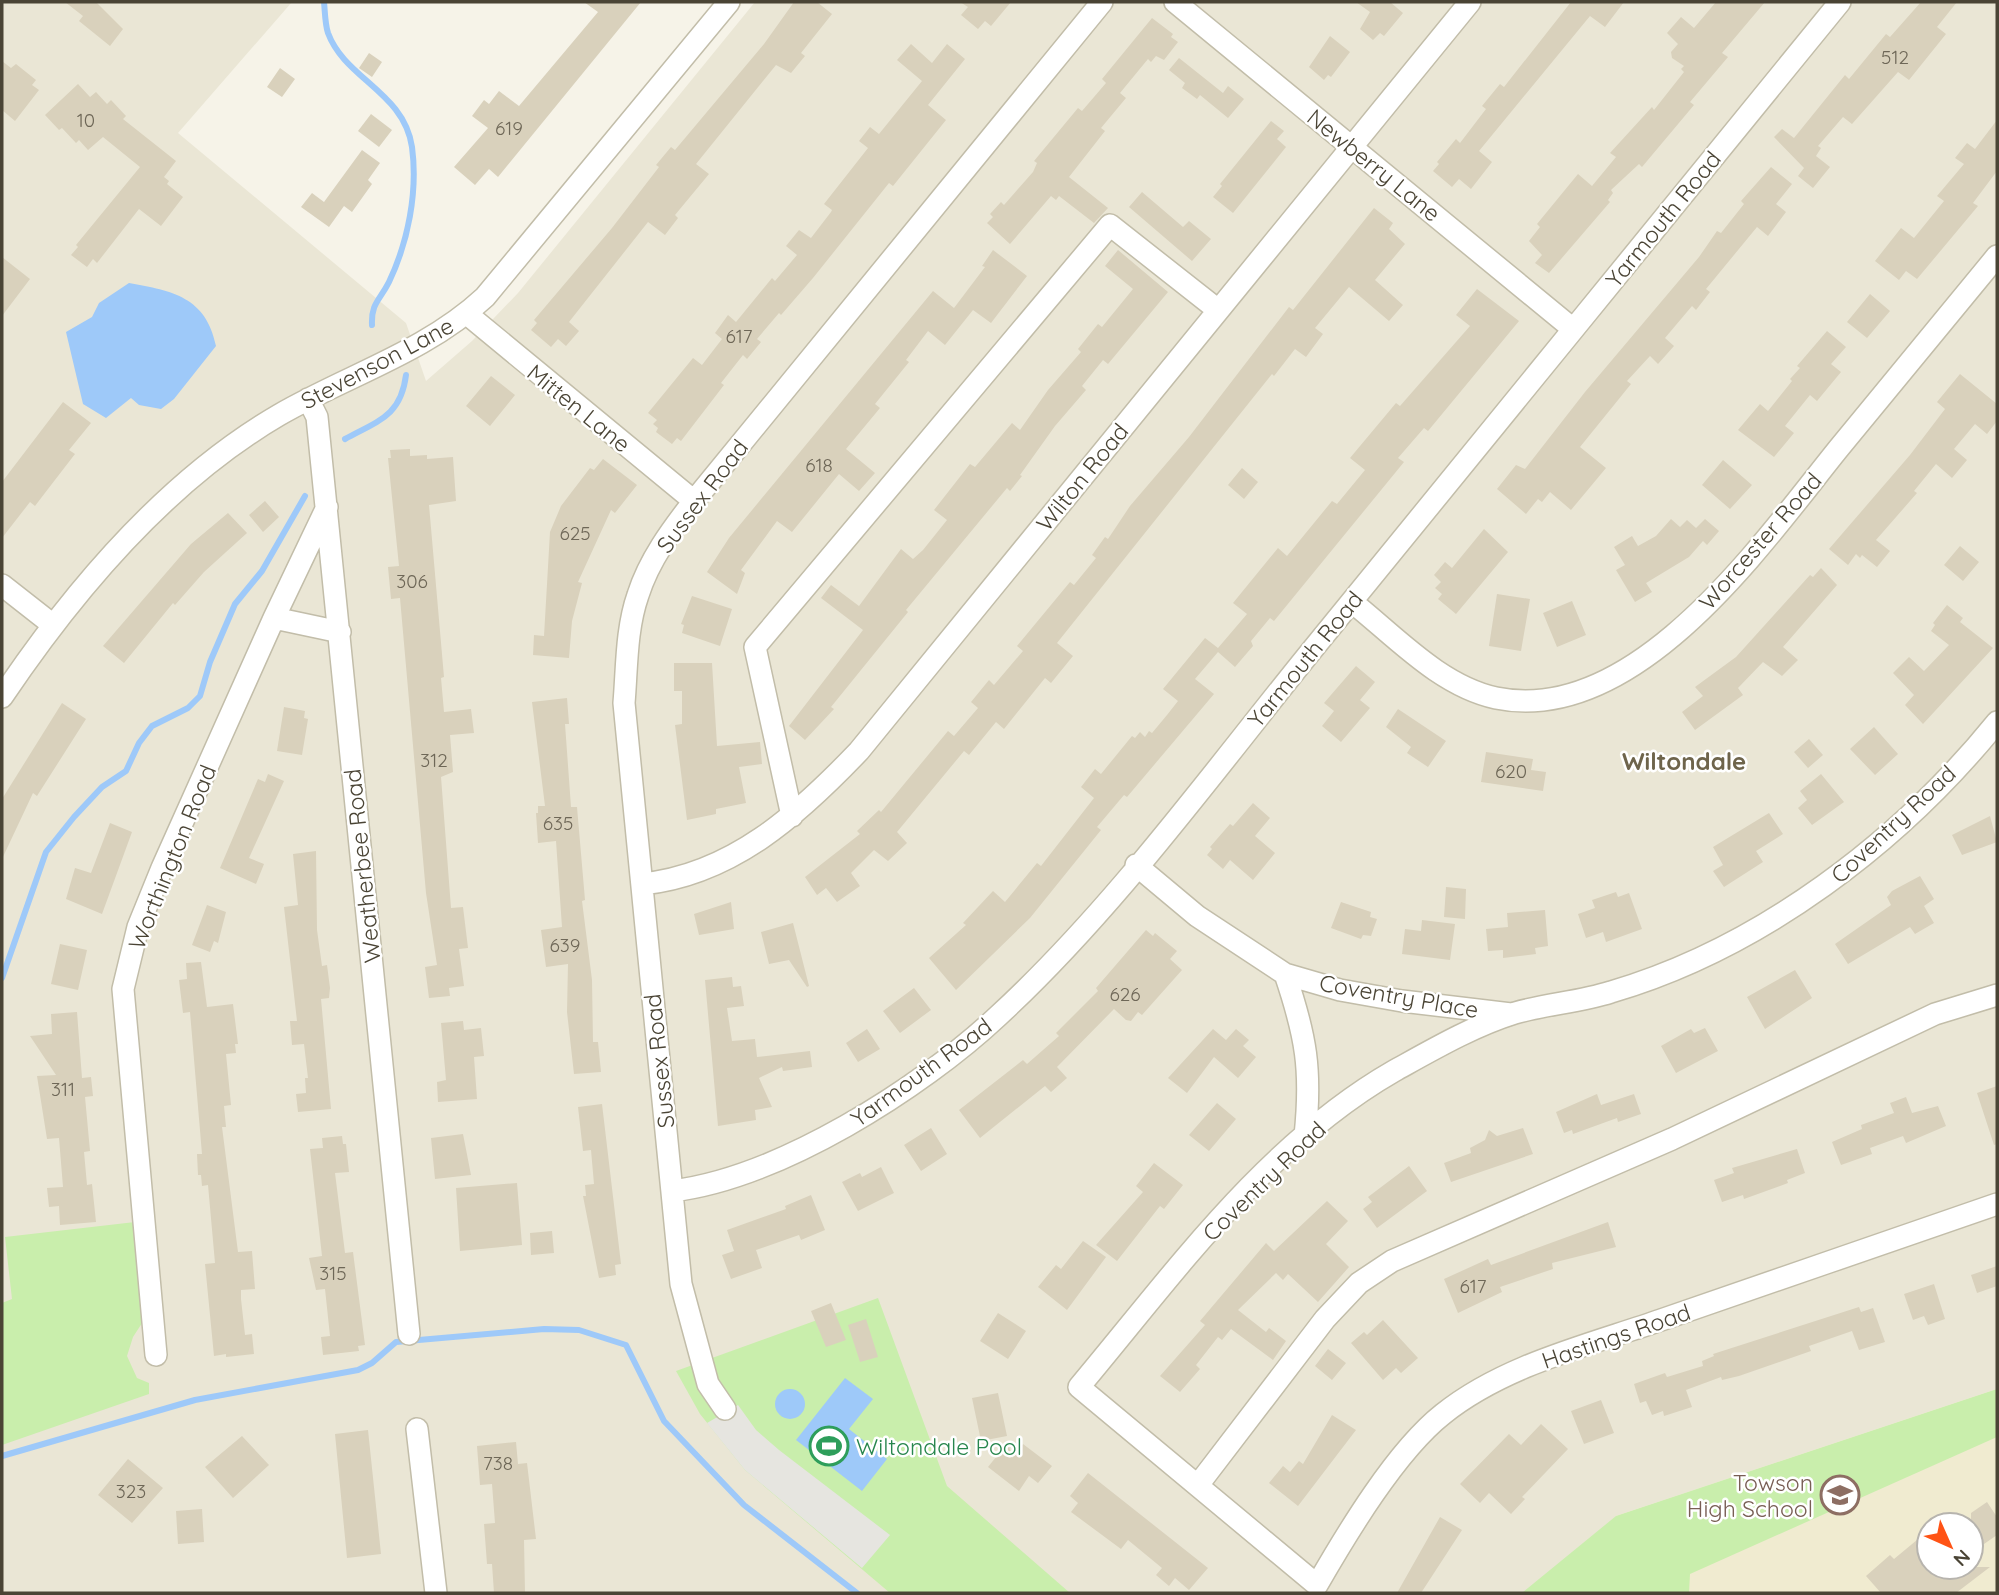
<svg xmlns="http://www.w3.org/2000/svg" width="1999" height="1595" font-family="Quicksand,sans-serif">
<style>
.residential{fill:#eae6d5}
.education{fill:#f0ebd0;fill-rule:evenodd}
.green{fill:#c9eeac}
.parking{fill:#e6e5e0}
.water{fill:#9ec9f9}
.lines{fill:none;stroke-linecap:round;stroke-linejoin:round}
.stream{stroke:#9ec9f9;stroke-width:6}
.building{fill:#d9d1bc}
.minor-casing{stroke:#c2bda9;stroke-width:24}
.minor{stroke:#fff;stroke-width:21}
.labels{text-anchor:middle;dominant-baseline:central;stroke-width:5;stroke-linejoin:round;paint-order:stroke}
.number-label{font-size:19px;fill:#6e6757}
.street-label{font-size:23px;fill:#4a4435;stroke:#fff}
.leisure-label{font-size:23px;fill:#27864d;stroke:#fff;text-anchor:start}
.education-label{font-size:23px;fill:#785e54;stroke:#fff;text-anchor:end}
.neighbourhood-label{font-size:24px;font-weight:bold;fill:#6e644b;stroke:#fff}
</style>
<rect width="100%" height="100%" fill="#f6f3e8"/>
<path class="residential" d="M2 2H292L178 133 406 323 426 381 472 341 518 293 755 2H1997V1389L1616 1516 1648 1593H2Z"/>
<path class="education" d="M1997 1389V1593H1648L1616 1516ZM1929 1525H1971V1567H1929Z"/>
<path class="green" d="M135 1222 146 1317 133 1337 127 1356 137 1378 149 1383V1394L2 1445V1303L12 1299 5 1237Z
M878 1298 947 1486 1070 1593H890L745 1470 700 1414 676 1371Z
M1997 1389V1437L1690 1574 1689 1593H1522L1616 1516Z"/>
<path class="parking" d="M738 1405 756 1430 779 1450 890 1535 862 1568 745 1470 707 1423Z"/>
<path class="water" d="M129 283C173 291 206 297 216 346L174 399 161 409 139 405 131 398 106 418 83 404 66 332 92 317 99 303Z
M845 1378 873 1399 849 1429 887 1459 862 1491 796 1440Z
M775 1404a15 15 0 1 1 30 0a15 15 0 1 1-30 0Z"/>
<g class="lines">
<path class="stream" d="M324 2C325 12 325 24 328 33 345 79 404 92 412 147 418 192 408 242 389 282 380 300 371 303 372 325
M345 439C378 421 401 416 406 375
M2 978 46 852 74 817 102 787 126 771 139 743 152 726 188 708 200 696 210 662 235 604 262 571 305 496
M2 1456 195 1400 358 1370 372 1363 396 1342 544 1329 579 1330 626 1345 664 1421 744 1505 857 1593"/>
</g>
<path class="building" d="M65 2H96L123 29 110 46 79 21 83 16Z
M584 2H641L498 177 489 169 475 185 454 167 488 128 472 116 484 100 489 104 499 91 519 106 598 12Z
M794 2H817L832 14 801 53 805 56 791 73 776 65 696 164 709 174 675 215 678 218 665 235 648 222 569 322 579 331 566 346 558 339 551 347 531 330 537 323 534 320 612 228 659 167 656 165 671 147 675 150 764 44Z
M960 2H1011L991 26 985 21 978 29 961 15 968 7Z
M1356 2H1390L1403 13 1384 36 1380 33 1373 40 1360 29 1370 12Z
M1571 2H1624L1605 27 1590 16 1479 151 1492 162 1471 189 1459 179 1452 187 1433 171 1439 164 1437 162 1456 139 1460 143 1486 109 1482 106 1500 84 1504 87Z
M1716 2H1765L1722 53 1728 57 1690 102 1694 105 1642 167 1639 164 1611 190 1613 193 1608 200 1610 202 1549 273 1535 263 1542 255 1529 241 1540 227 1537 224 1578 174 1592 186 1616 157 1610 153 1652 107 1654 110 1684 72 1681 69 1684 66 1672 58 1671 52 1678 44 1667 33 1681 17 1694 28Z
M1921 2H1957L1937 27 1946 34 1909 80 1898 72 1852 124 1843 117 1818 146 1821 148 1816 156 1830 167 1813 188 1798 176 1804 168 1774 137 1782 129 1794 138 1845 75 1849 79 1886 34 1890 37Z
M1152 18 1173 34 1171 37 1178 42 1164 60 1156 56 1151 62 1148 59 1120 93 1126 98 1101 128 1105 131 1069 177 1108 208 1094 223 1059 196 1056 200 1051 196 1010 244 987 223 993 217 990 214 1001 202 1004 205 1033 172 1037 163 1034 161 1078 108 1082 111 1106 83 1102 79Z
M1330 36 1350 52 1331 77 1328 75 1324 80 1309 67Z
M911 44 932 63 947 44 965 59 928 105 946 120 893 186 889 183 813 278 781 315 779 313 757 339 761 342 747 359 743 355 721 383 724 385 681 441 677 438 672 444 656 432 658 428 653 424 657 420 648 413 693 358 702 365 722 339 715 333 728 315 736 322 772 278 775 281 797 255 786 246 799 230 811 238 831 212 832 210 824 204 868 148 859 141 870 127 879 134 922 81 897 60Z
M369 53 382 62 372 77 359 68Z
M1179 58 1223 93 1228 86 1244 99 1228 118 1200 95 1197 99 1182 88 1185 83 1169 70Z
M2 61 11 68 16 64 36 80 32 85 39 90 15 121 2 110Z
M280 68 295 79 282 97 267 87Z
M78 84 90 97 96 92 107 104 111 100 126 116 123 119 176 161 164 177 169 181 167 184 183 197 161 226 139 209 97 263 93 259 87 267 71 255 78 247 76 245 140 167 103 137 88 150 79 140 76 143 62 128 59 130 45 115Z
M371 114 392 130 379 147 358 131Z
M1997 120V171L1973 203 1978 206 1917 279 1906 271 1899 280 1875 261 1901 228 1914 238 1944 201 1937 196 1964 164 1955 158 1967 143 1975 149Z
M1271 121 1284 131 1277 139 1286 147 1233 213 1213 197 1222 186 1220 184Z
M362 150 380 163 368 180 372 184 352 212 344 206 329 227 301 207 312 193 324 202Z
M1771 167 1792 184 1776 204 1786 212 1768 236 1757 227 1706 289 1710 292 1696 310 1692 306 1665 338 1674 346 1658 364 1650 356 1627 381 1631 384 1580 447 1606 468 1571 510 1550 492 1542 502 1538 499 1526 514 1497 489 1516 465 1525 469 1585 392 1699 257 1717 231 1721 233 1744 204 1741 201Z
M1142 192 1183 227 1189 221 1211 239 1192 261 1129 207Z
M1374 208 1393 223 1389 229 1405 244 1375 280 1403 305 1389 321 1349 287 1315 328 1323 334 1306 357 1295 349 1274 376 1272 374 1057 643 1073 656 1051 683 1045 678 1004 729 996 722 969 755 964 751 897 832 907 843 888 861 874 850 851 873 860 886 837 902 826 888 817 895 805 877 860 834 857 831 879 810 881 812 948 731 954 736 978 708 971 702 989 680 994 685 1023 651 1017 646 1070 582 1074 585 1096 558 1092 555 1105 537 1108 539 1130 506 1189 437 1289 307 1293 310Z
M993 250 1027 276 991 323 973 310 945 345 928 331 906 360 909 362 875 404 880 408 846 449 875 473 859 491 839 474 792 532 777 521 741 570 745 573 737 594 707 572 729 538 933 291 954 308 985 267 982 266Z
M1118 250 1168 292 1108 364 1103 360 1082 386 1086 390 1055 426 1020 475 1022 476 1010 491 1007 488 906 610 908 612 831 707 834 709 805 740 789 726 863 630 821 598 831 585 859 606 901 549 913 559 923 550 947 520 934 510 970 464 975 467 1012 423 1020 430 1048 390 1081 352 1078 349 1098 324 1102 327 1133 289 1105 266Z
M2 257 30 279 2 316Z
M1477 289 1519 321 1428 431 1424 428 1398 458 1404 462 1274 621 1270 618 1251 641 1253 646 1235 667 1218 652 1195 679 1214 694 1127 797 1124 795 1097 827 1101 830 1030 918 956 990 929 958 966 925 963 923 993 891 1005 902 1037 863 1041 866 1094 798 1081 787 1095 769 1101 774 1132 736 1135 738 1140 732 1145 737 1149 731 1152 733 1167 715 1178 701 1163 689 1205 638 1218 648 1247 614 1233 603 1278 548 1287 556 1332 501 1337 504 1365 470 1350 458 1396 403 1400 406 1470 326 1456 315Z
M1870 294 1890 311 1867 338 1847 322Z
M1827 331 1846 347 1831 364 1841 372 1817 401 1810 395 1785 426 1794 433 1774 457 1738 430 1760 404 1768 411 1792 381 1790 379 1800 368 1797 366Z
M1960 374 1997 404V421L1987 434 1975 424 1954 449 1967 460 1952 478 1936 464 1914 491 1917 493 1876 540 1890 551 1877 567 1862 555 1860 558 1856 554 1848 565 1829 549 1910 455 1945 409 1937 402Z
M491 376 515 395 490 426 466 406Z
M63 402 91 423 69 450 75 454 48 489 35 506 30 502 2 538V482Z
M410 449V456L427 455V459L453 457 456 501 429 505 444 677 441 678 444 712 471 709 474 733 450 735 453 772 441 777 451 908 463 907 468 948 459 949 464 986 449 988 450 996 429 998 425 967 437 965 426 893 400 598 391 599 388 567 399 566 388 458H391L390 450Z
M603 459 637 485 615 513 611 510 578 582 582 583 572 621 569 658 533 655 534 635 544 636 550 532 561 506 590 468 594 470Z
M1723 460 1752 485 1730 509 1702 485Z
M1242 468 1258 482 1244 499 1228 485Z
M265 501 279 517 263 532 249 515Z
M228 513 247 533 204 572 175 605 173 603 124 663 103 646 191 544Z
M1671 519 1680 527 1687 520 1696 528 1705 519 1719 531 1707 545 1703 541 1689 557 1646 583 1652 592 1635 602 1616 570 1625 565 1614 547 1632 536 1638 546 1656 536Z
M1484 529 1508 552 1456 614 1438 599 1442 594 1435 588 1441 582 1434 575 1445 562 1452 568Z
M1960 546 1979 562 1963 581 1944 565Z
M1821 568 1837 585 1783 647 1798 660 1782 676 1763 662 1738 688 1743 695 1695 730 1682 712 1703 696 1695 687 1736 657 1810 575 1813 577Z
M1497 594 1530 599 1521 651 1489 646Z
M692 596 732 609 720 646 682 633 684 625 681 624Z
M1572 601 1586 635 1557 647 1543 613Z
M1947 605 1963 618 1960 622 1993 648 1923 724 1905 705 1914 695 1893 673 1909 657 1924 671 1949 645 1931 631 1935 625 1933 623Z
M674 663H712L717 746 760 742 762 764 739 767 746 803 716 809V814L687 820 675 725 682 724V691H674Z
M1356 666 1375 682 1360 700 1370 708 1341 742 1322 726 1334 711 1324 703Z
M567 698 569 724H565L571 807H577L585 900 582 901 592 980 593 1042H598L601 1072 574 1074 567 1012 568 964 546 967 541 930 562 927 556 841 538 843 536 813H538V806H545L532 702Z
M62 703 86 719 37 796 33 793 2 859V799Z
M284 707 305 711 304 718 308 719 302 755 277 751Z
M1398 709 1446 741 1428 767 1407 753 1411 747 1386 727Z
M1874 727 1898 754 1875 775 1850 749Z
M1809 739 1823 755 1808 768 1794 752Z
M1486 752 1533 759 1531 770 1546 772 1543 791 1481 782Z
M268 774 284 781 249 858 264 864 256 884 220 868 258 779 265 782Z
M1821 774 1844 802 1812 825 1798 808 1807 800 1800 791Z
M1253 803 1270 818 1255 836 1275 853 1253 880 1230 860 1223 869 1207 855 1212 849 1210 847 1230 824 1233 826Z
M1769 813 1783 834 1756 851 1763 862 1724 887 1713 871 1723 865 1713 847Z
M1990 816 1997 842 1962 855 1952 835Z
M110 823 132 832 102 914 66 899 75 868 91 873Z
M316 851 317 930 322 966 327 965 330 988 329 998 321 999 331 1109 298 1112 296 1094 306 1093 305 1078H308L304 1044 292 1045 290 1021H297L284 907 298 905 293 854Z
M1920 876 1934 899 1924 906 1934 923 1915 934 1910 927 1848 964 1835 944 1891 905 1887 897 1892 891Z
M1446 887 1466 889 1465 919 1444 917Z
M1616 892 1618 897 1629 893 1642 929 1606 942 1603 932 1586 938 1578 914 1595 908 1592 900Z
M731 902 734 929 699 935 694 914Z
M1341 902 1371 912 1370 917 1377 919 1371 936 1363 935 1361 939 1331 928Z
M207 905 226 912 218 943 214 941 210 952 192 945Z
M1545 910 1548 946 1535 948 1536 954 1503 958V950L1488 951 1486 929 1508 927 1507 913Z
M1422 920 1455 924 1450 960 1402 954 1405 929 1421 931Z
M793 923 809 986 807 987 789 960 769 964 761 932Z
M1146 930 1153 936 1155 933 1177 951 1170 959 1182 970 1142 1015 1138 1012 1131 1021 1126 1020 1114 1009 1057 1067 1067 1078 1051 1092 1045 1086 980 1138 959 1110 1023 1060 1027 1064 1059 1036 1056 1033 1098 991 1096 988Z
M60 944 87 950 78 990 51 984Z
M201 962 207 1007 233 1004 238 1044H235L236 1053 226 1054 231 1105 224 1106 226 1127H222L238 1252 252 1251 255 1289 241 1290V1299L245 1335 252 1334 254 1354 226 1357V1354L214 1356 205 1264 215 1263 208 1185 202 1186 201 1175H198L197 1154H202L190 1012 183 1013 179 980 187 979 186 963Z
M1795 970 1812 998 1765 1029 1747 997Z
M732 977 733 987 741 986 744 1006 727 1008 732 1041 755 1039 757 1057 810 1051 812 1067 783 1071 782 1067 759 1078 772 1107 755 1110 756 1120 718 1126 705 980Z
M914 988 931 1010 900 1033 883 1011Z
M77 1012 82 1078 91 1077 93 1096 85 1097 90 1151 84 1152 87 1185 92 1184 96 1222 60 1225 59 1206 49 1207 47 1188 63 1187 59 1138 47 1139 37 1076 56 1075 30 1036 52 1034 51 1014Z
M463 1021 464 1030 481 1028 484 1056 474 1057 477 1099 438 1102 437 1082 446 1080 441 1023Z
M1705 1028 1718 1051 1676 1073 1661 1046 1691 1029 1694 1033Z
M867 1029 880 1049 858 1062 846 1043Z
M1213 1029 1226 1040 1236 1029 1249 1040 1243 1046 1256 1057 1238 1078 1214 1057 1187 1093 1168 1078Z
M1997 1086V1144L1994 1145 1977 1093Z
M1597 1094 1601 1105 1634 1094 1641 1114 1618 1122 1617 1118 1573 1134 1572 1130 1564 1133 1556 1112Z
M1906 1097 1912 1113 1938 1106 1946 1126 1906 1143 1903 1136 1870 1148 1872 1154 1841 1165 1832 1142 1862 1129 1861 1125 1894 1113 1890 1103Z
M1217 1103 1236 1119 1209 1151 1189 1135Z
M602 1104 621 1264 615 1265 616 1275 599 1278 583 1196H586L585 1185 594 1184 591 1150 583 1151 578 1107Z
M931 1128 947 1154 921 1171 904 1145Z
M1523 1128 1533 1154 1451 1182 1444 1163 1471 1153 1470 1148 1485 1140 1489 1130 1497 1136Z
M463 1134 471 1175 435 1179 431 1138Z
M342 1136 343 1144H346L349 1172 335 1173 345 1253 353 1252 365 1345 358 1346 359 1351 323 1355 321 1337 330 1336 325 1289 316 1290 309 1258 322 1256 310 1149 323 1148 322 1138Z
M1797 1149 1805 1173 1787 1180 1788 1183 1744 1199 1743 1195 1722 1202 1714 1180 1734 1173 1732 1168Z
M1154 1163 1183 1185 1164 1209 1160 1206 1117 1261 1096 1245 1143 1192 1136 1186Z
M1409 1166 1427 1191 1377 1228 1363 1209 1372 1202 1368 1197Z
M881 1167 894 1193 858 1211 842 1182 860 1173 862 1177Z
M517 1183 522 1245 460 1251 456 1188Z
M811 1195 825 1230 801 1240 799 1235 756 1250 762 1268 731 1279 722 1255 734 1251 727 1230 786 1209 785 1206Z
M1327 1201 1348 1221 1326 1244 1349 1267 1318 1302 1288 1274 1283 1280 1276 1273 1238 1310 1266 1332 1269 1328 1286 1341 1273 1360 1231 1329 1222 1340 1218 1337 1196 1365 1200 1369 1180 1392 1160 1376 1205 1325 1200 1321 1266 1243 1274 1251Z
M1608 1222 1616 1247 1552 1263 1553 1269 1500 1287 1502 1292 1458 1313 1444 1279 1488 1259 1491 1265Z
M552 1231 554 1253 531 1255 530 1233Z
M1083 1241 1106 1257 1067 1310 1038 1287 1056 1265 1061 1269Z
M1997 1266V1286L1977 1293 1971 1275Z
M1934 1284 1945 1319 1928 1325 1924 1316 1913 1320 1904 1294Z
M831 1303 846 1340 826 1347 811 1311Z
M1859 1307 1861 1312 1873 1308 1885 1342 1859 1350 1852 1331 1809 1346 1811 1351 1739 1376 1722 1380 1721 1377 1686 1390 1692 1407 1664 1416 1663 1411 1652 1415 1646 1401 1640 1403 1634 1384 1665 1373 1667 1377 1703 1366 1702 1361 1714 1356 1713 1354Z
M998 1313 1026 1331 1008 1359 980 1341Z
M866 1319 878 1357 860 1362 848 1325Z
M1383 1320 1418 1358 1401 1373 1396 1368 1383 1380 1351 1343 1364 1332 1367 1335Z
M1328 1349 1346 1363 1332 1380 1315 1366Z
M998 1393 1007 1436 981 1441 972 1398Z
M1601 1400 1614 1433 1584 1444 1571 1411Z
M1332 1415 1356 1430 1298 1506 1269 1483 1283 1466 1290 1472 1299 1461 1303 1464Z
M1541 1424 1568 1449 1522 1497 1525 1499 1511 1514 1489 1493 1480 1503 1460 1484 1509 1434 1521 1445Z
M368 1430 381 1554 347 1558 335 1434Z
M242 1436 269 1465 233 1498 205 1467Z
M516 1442 518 1464 527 1463 536 1539 524 1540 525 1593H494L492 1564H487L484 1524 495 1523 492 1484 480 1485 477 1446Z
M1008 1442 1012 1458 1023 1444 1052 1466 1038 1483 1029 1476 1019 1491 988 1467Z
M128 1459 163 1488 132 1523 98 1495Z
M1088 1473 1208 1568 1189 1590 1175 1578 1169 1586 1156 1575 1162 1568 1128 1540 1121 1549 1071 1512 1078 1503 1070 1496Z
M1987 1502 1997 1517V1535L1971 1553V1513Z
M202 1509 204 1542 178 1544 176 1511Z
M1440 1517 1462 1530 1421 1593H1397Z
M1929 1530V1567H1990L1956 1593H1881L1866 1576 1890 1555 1894 1559Z"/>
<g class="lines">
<defs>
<path id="minor" d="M1175 2 1573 329
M467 314 694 501
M308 399 317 417 409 1334
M2 585 53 625
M1352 602C1395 636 1440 686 1496 698 1636 727 1763 542 1839 448 1892 384 1945 320 1997 256
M274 618 340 632
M2 697C74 590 166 481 279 415 348 375 426 352 485 297L729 2
M1997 722C1900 842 1761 948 1611 992 1580 1002 1546 1004 1515 1013 1473 1026 1432 1050 1394 1071 1265 1145 1173 1275 1079 1387L1317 1585C1347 1533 1396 1451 1443 1414 1504 1365 1589 1345 1661 1320 1773 1281 1885 1243 1997 1204
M792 816 755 647 1110 225 1218 310
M1136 865 1197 916 1285 974 1340 990 1402 1001 1511 1014
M642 884C732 875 799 814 859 751L1470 2
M1285 974C1306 1036 1312 1070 1305 1136
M672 1191C779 1178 920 1089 998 1016 1112 911 1210 776 1308 655 1486 438 1662 219 1840 2
M156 1355 123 989 138 927 162 868 274 618 327 507
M725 1409 708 1384 681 1284 624 703C627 668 626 629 638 595 649 560 672 529 694 501L1102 2
M417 1429 436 1593
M1198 1485 1325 1319 1359 1283 1392 1261 1672 1139 1935 1014 1997 995"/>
</defs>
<use href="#minor" class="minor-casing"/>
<use href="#minor" class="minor"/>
</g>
<defs>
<symbol id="stadium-ring" viewBox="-11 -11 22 22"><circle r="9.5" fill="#fff" stroke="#2e9e5b" stroke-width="1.5"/><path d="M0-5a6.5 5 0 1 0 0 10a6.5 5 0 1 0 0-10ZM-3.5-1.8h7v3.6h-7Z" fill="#2e9e5b"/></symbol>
<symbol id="school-ring" viewBox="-11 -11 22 22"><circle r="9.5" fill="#fff" stroke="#8d6e63" stroke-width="1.5"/><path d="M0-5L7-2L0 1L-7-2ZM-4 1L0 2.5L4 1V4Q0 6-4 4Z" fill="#8d6e63"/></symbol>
</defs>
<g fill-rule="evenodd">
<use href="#stadium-ring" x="807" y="1424" width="44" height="44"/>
<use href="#school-ring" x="1818" y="1473" width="44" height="44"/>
</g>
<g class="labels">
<g class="number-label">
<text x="1895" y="57">512</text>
<text x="86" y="120">10</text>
<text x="509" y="128">619</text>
<text x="739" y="336">617</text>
<text x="819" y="465">618</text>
<text x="575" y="533">625</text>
<text x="412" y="581">306</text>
<text x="434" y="760">312</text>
<text x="1511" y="771">620</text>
<text x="558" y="823">635</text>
<text x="565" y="945">639</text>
<text x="1125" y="994">626</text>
<text x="63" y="1089">311</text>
<text x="333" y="1273">315</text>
<text x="1473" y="1286">617</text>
<text x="498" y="1463">738</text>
<text x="131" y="1491">323</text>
</g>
<g class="street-label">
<text transform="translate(1374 165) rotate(39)">Newberry Lane</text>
<text transform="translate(1663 219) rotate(-51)">Yarmouth Road</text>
<text transform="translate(377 363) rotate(-28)">Stevenson Lane</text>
<text transform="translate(579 408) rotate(39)">Mitten Lane</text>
<text transform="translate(1082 477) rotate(-51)">Wilton Road</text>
<text transform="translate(702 496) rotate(-53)">Sussex Road</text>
<text transform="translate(1760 541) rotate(-49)">Worcester Road</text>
<text transform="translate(1305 659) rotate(-51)">Yarmouth Road</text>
<text transform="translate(1893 824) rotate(-43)">Coventry Road</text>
<text transform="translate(172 857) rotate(-68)">Worthington Road</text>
<text transform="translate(362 866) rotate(-96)">Weatherbee Road</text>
<text transform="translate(1399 996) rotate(10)">Coventry Place</text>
<text transform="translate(659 1061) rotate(-96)">Sussex Road</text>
<text transform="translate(921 1072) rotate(-36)">Yarmouth Road</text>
<text transform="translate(1264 1181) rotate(-44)">Coventry Road</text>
<text transform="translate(1616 1336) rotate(-19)">Hastings Road</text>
</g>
<g class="leisure-label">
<text x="856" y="1446">Wiltondale Pool</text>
</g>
<g class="education-label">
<text x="1813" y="1482">Towson<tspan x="1813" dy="26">High School</tspan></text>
</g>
<g class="neighbourhood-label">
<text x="1684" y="761">Wiltondale</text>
</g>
</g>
<rect width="1999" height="1595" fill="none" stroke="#4a4435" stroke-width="7"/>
<g transform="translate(1950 1546) rotate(135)"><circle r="33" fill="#ffffff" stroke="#b7b4ae" stroke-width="2"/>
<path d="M0-5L12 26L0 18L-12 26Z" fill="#ff5315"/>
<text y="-10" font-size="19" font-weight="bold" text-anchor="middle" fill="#4a4435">N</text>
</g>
</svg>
